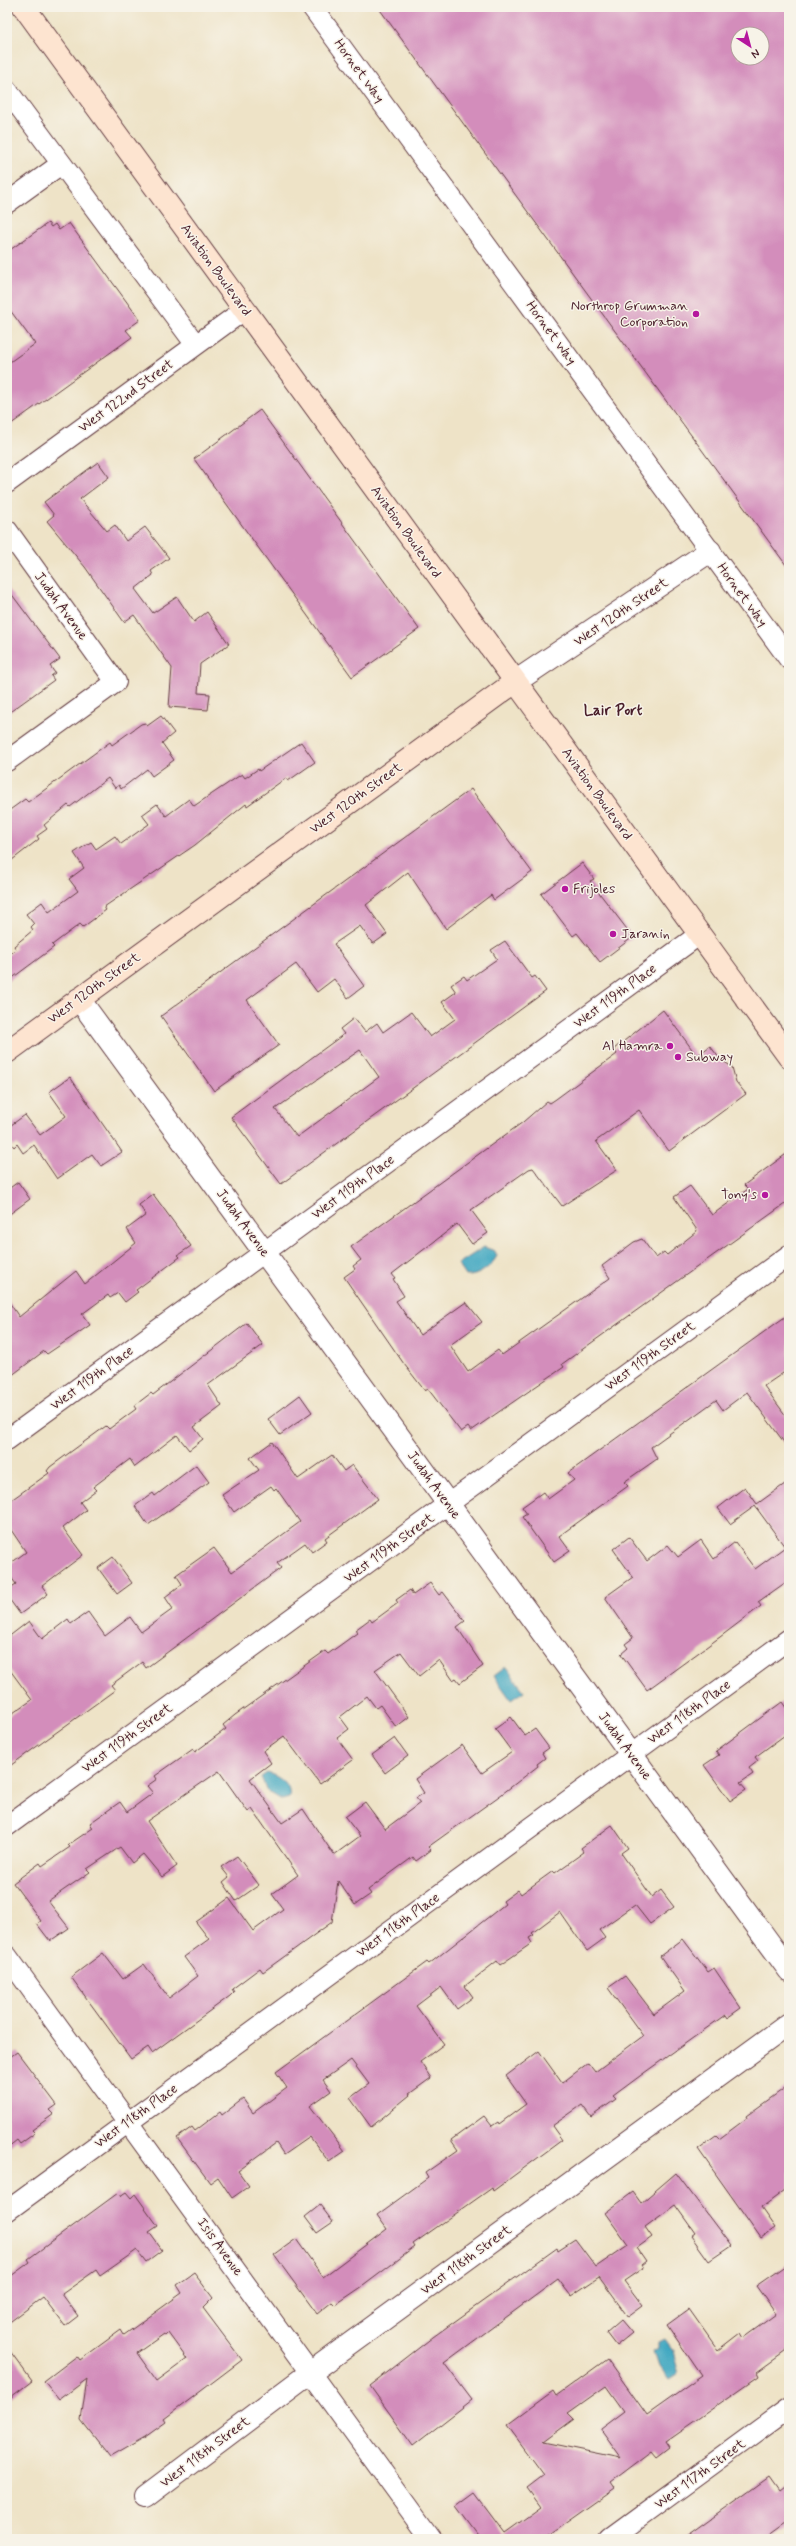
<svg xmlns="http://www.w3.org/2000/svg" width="796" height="2546" font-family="Mynerve,sans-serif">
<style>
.water{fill:#41a7c1;stroke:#466376}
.building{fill:#d38dbb;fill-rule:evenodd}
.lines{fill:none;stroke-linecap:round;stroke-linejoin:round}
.minor-casing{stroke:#633c42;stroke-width:22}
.tertiary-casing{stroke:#633c42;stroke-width:24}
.secondary-casing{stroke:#633c42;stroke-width:24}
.minor{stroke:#fff;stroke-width:20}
.tertiary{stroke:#fff;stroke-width:22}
.secondary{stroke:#fde4d0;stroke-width:22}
.poi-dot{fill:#b5179e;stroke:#f7f3e8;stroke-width:1.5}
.labels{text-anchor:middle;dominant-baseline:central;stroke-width:3;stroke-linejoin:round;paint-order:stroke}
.street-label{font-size:14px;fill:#4a1f2b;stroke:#f7f3e8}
.poi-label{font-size:14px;fill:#4a1f2b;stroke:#f7f3e8;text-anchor:end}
.neighbourhood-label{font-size:15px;font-weight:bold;fill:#4a1f2b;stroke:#f7f3e8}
</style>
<rect width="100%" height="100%" fill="#f7f3e8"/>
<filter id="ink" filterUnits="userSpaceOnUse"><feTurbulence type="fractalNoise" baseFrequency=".025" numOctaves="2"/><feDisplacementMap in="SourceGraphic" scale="8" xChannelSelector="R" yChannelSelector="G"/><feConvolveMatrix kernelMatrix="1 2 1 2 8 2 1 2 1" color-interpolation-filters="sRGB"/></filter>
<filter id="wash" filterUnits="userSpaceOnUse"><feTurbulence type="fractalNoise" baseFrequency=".012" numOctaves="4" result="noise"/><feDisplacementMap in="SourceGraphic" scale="16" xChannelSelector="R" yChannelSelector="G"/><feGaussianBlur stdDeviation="0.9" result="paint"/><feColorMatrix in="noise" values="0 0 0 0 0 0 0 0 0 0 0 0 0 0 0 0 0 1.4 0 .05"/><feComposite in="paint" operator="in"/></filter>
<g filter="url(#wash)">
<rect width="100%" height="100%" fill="#eee3c7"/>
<path class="water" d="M484 1247 495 1251 497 1256C491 1267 478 1277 466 1276L458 1264Z
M506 1667 524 1691 511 1700 494 1676Z
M267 1773C278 1776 292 1784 289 1798L282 1800 267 1791 261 1777Z
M665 2340 673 2351 679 2373 669 2380 659 2367 654 2352 659 2349V2343Z"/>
<g id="blocks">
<path class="building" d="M378 7H789V569ZM738 34H762V58H738Z
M48 223 51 227 55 224 59 230 69 223 140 320 126 330 132 337 7 427V364L35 344 7 306V252Z
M260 410 419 629 352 677 194 459Z
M98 462 109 477 80 499 107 531 115 525 126 541 145 527 169 558 151 571 153 575 135 589 153 613 177 597 194 622 207 612 229 644 200 664 198 693 210 694 208 710 169 707 172 668 134 615 124 622 85 567 47 521 54 515 44 502Z
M7 588 60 659 50 666 55 673 51 676 54 680 7 714Z
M161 716 174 733 162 743 174 760 152 776 147 769 121 789 119 785 115 788 108 778 70 807 68 805 44 825 47 829 37 836 39 839 7 864V812L25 799 28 802 110 742 112 745 141 724 145 723 147 726Z
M301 742 315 762 288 781 286 778 247 806 246 804 195 845 104 907 106 910 83 927 80 924 52 945 54 947 7 982V956L16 949 14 946 33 930 31 927 34 924 26 914 42 902 49 912 78 891 69 879 84 868 74 853 91 842 96 849 115 836 121 844 149 824 142 815 157 804 166 816 189 799 194 806 242 774 245 778 258 769 259 771Z
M471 789 532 872 494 900 491 895 446 929 408 872 366 905 387 934 373 944 360 926 334 944 364 986 348 998 334 979 317 992 296 964 247 1000 279 1045 214 1091 161 1016Z
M582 863 594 879 590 881 633 937 600 962 577 933 573 936 541 894Z
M505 941 532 978 535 976 546 991 281 1184 231 1117 344 1034 340 1029 354 1018 365 1032 377 1023 383 1032 411 1012 430 1037 455 1019 442 1002 456 992 451 985 464 976 467 980 497 959 491 950ZM360 1050 379 1077 297 1137 275 1109Z
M663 1010 697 1056 710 1046 720 1059 732 1067 736 1082 746 1094 669 1151 639 1110 596 1141 617 1170 562 1206 533 1168 529 1169 471 1210 488 1233 472 1244 457 1224 392 1274 395 1278 393 1279 404 1296 396 1301 420 1335 466 1302 482 1322 450 1345 468 1372 498 1350 502 1355 610 1278 602 1266 634 1242 642 1239 656 1258 664 1252 667 1255 696 1232 697 1230 674 1197 690 1186 712 1215 748 1189 744 1185 789 1152V1201L562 1364 564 1367 471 1431 468 1427 461 1432 428 1389 425 1391 404 1364 344 1277 355 1269 353 1266 361 1260 351 1247 523 1122 547 1101 550 1103 556 1099 617 1054 614 1049Z
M70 1077 122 1152 101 1166 92 1154 57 1179 34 1145 23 1153 17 1144 14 1147 7 1138V1128L25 1115 40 1135 66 1116 49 1092Z
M18 1182 30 1199 7 1216V1190Z
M153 1194 191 1246 178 1255 180 1257 136 1290 138 1292 125 1302 118 1293 110 1298 108 1295 82 1314 90 1325 47 1354 44 1351 7 1379V1299L19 1317 76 1271 85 1284 136 1243 127 1229 146 1215 139 1205Z
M789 1314V1369L764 1386 789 1420V1449L747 1392 723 1410 716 1400 651 1447 657 1459 624 1482 628 1486 559 1536 570 1551 554 1562 522 1517 527 1514 522 1507 543 1492 548 1499 574 1480 568 1473Z
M247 1323 263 1345 208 1385 222 1406 194 1427 203 1439 189 1450 177 1435 135 1467 130 1459 93 1487 96 1490 80 1502 86 1510 63 1528 83 1555 42 1586 48 1594 20 1614 7 1596V1590L16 1584 7 1572V1566L26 1552 7 1524V1503L49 1473 47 1471 50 1467 106 1426 109 1429 136 1409 134 1406 151 1393 153 1395Z
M300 1395 312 1412 280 1435 268 1419Z
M272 1442 298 1479 332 1455 344 1471 352 1465 378 1499 325 1538 327 1541 312 1552 305 1543 277 1563 281 1568 146 1668 142 1662 111 1685 115 1690 7 1768V1717L32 1700 7 1666V1638L29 1621 42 1639 68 1619 71 1624 88 1612 105 1636 130 1617 141 1632 173 1609 165 1597 182 1584 176 1575 214 1548 232 1572 300 1522 276 1488 274 1490 271 1486 234 1512 222 1495 259 1470 250 1458Z
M196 1465 209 1482 148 1525 135 1506 153 1493 155 1496Z
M789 1481V1580L758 1602 761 1606 720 1637 647 1690 621 1654 628 1648 625 1644 633 1638 605 1597 633 1577 613 1549 629 1537 647 1561 668 1545 678 1557 701 1540 714 1559 735 1542 755 1569 785 1547 755 1506 730 1524 718 1508 745 1487 757 1504Z
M113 1557 132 1583 117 1594 98 1568Z
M430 1583 439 1595 443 1592 465 1621 457 1627 483 1666 460 1683 456 1678 453 1680 439 1660 419 1676 401 1652 375 1670 409 1717 396 1727 380 1705 376 1708 367 1696 340 1717 349 1729 337 1738 353 1760 320 1784 284 1736 263 1751 271 1763 250 1779 282 1823 303 1809 334 1855 360 1836 345 1817 365 1802 385 1829 420 1803 416 1798 424 1793 415 1779 462 1745 482 1773 512 1752 495 1729 511 1717 525 1736 535 1729 549 1748 542 1753 545 1758 537 1764 538 1766 502 1794 428 1847 431 1850 416 1861 413 1857 368 1890 371 1894 355 1905 338 1881 332 1922 263 1972 260 1968 232 1989 234 1992 230 1996 152 2053 148 2047 131 2059 71 1977 103 1953 123 1979 144 1964 169 1998 198 1976 184 1957 209 1939 196 1922 229 1898 253 1931 283 1909 272 1894 298 1875 252 1809 248 1812 219 1771 147 1821 177 1866 162 1877 143 1854 132 1863 120 1847 87 1869 90 1872 48 1901 69 1928 50 1941 37 1924 41 1921 13 1883 40 1863 42 1866 70 1847 68 1845 93 1828 90 1823 120 1802 127 1812 153 1793 147 1786 157 1779 155 1776 193 1749 195 1752 226 1729 223 1725 235 1715 325 1651 328 1654 357 1633 355 1630 370 1619 372 1622 398 1603 396 1600 410 1590 413 1595Z
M782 1702 789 1712V1732L755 1757 758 1761 749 1768 753 1774 740 1783 746 1790 730 1801 704 1765 719 1755 716 1751Z
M395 1738 408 1756 385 1773 372 1755Z
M612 1825 628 1848 621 1853 652 1897 661 1890 674 1907 650 1924 635 1905 599 1930 605 1938 587 1951 560 1912 532 1933 534 1935 529 1938 532 1943 500 1965 497 1961 465 1986 473 1997 457 2009 441 1987 416 2006 444 2044 420 2062 431 2078 409 2094 410 2095 371 2127 350 2098 369 2084 351 2060 323 2080 331 2091 310 2106 345 2151 329 2162 310 2137 284 2155 276 2143 238 2171 249 2186 232 2198 218 2177 210 2183 177 2138 192 2127 195 2131 220 2112 222 2115 243 2099 253 2113 287 2088 276 2072 427 1962 429 1964 505 1904 503 1901 518 1890 521 1894 553 1871 555 1873 584 1852 581 1848Z
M237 1856 259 1885 236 1901 223 1882 229 1877 221 1867Z
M683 1939 708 1972 714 1968 741 2008 727 2018 725 2015 644 2073 613 2096 616 2099 591 2117 582 2105 552 2126 562 2140 493 2191 492 2188 413 2244 415 2247 363 2286 335 2305 332 2302 317 2314 274 2255 296 2239 323 2277 387 2229 377 2215 428 2178 425 2173 458 2150 451 2140 484 2116 492 2126 498 2122 499 2124 526 2104 506 2076 539 2051 562 2083 588 2063 595 2072 643 2036 608 1988 625 1976 654 2014 685 1991 660 1956Z
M17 2052 57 2105 50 2110 54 2114 32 2130 35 2133 20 2144 17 2140 7 2148V2059Z
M789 2085V2187L761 2208 775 2228 761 2238 698 2149 716 2136 719 2139 747 2118 746 2116Z
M676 2173 731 2246 709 2261 691 2236 695 2233 675 2205 645 2227 652 2237 637 2248 646 2261 641 2265 643 2268 624 2281 643 2306 628 2317 599 2277 571 2296 558 2279 444 2363 472 2400 413 2446 370 2386 433 2337 557 2248 558 2250 575 2239 596 2267 628 2245 605 2213 633 2192 641 2203Z
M126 2192 131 2198 135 2194 158 2226 149 2232 162 2250 146 2262 137 2250 100 2276 96 2270 62 2294 78 2316 65 2326 43 2297 7 2324V2279L30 2262 28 2259 118 2193 120 2196Z
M320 2205 333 2222 317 2233 305 2217Z
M789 2263V2349L757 2372 759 2376 666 2441 670 2447 657 2457 652 2451 611 2482 615 2488 543 2539H480L456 2507 475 2493 505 2533 541 2507 527 2488 544 2475 507 2425 553 2391 556 2396 607 2359 647 2415 702 2376 667 2325 689 2309 718 2350 740 2333 743 2338 776 2314 756 2286ZM606 2386 624 2411 600 2429 621 2458 543 2442 574 2419 568 2413Z
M194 2273 213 2298 203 2308 242 2360 164 2419 166 2422 145 2437 110 2457 81 2420 87 2379 59 2400 44 2381 77 2356 80 2360 121 2330 124 2335 182 2293 177 2285ZM168 2333 187 2359 157 2381 137 2353 164 2334 165 2336Z
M621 2320 632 2333 616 2346 606 2333Z
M7 2347 32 2381 7 2400Z
M769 2477 779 2491 789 2483V2521L764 2539H683Z"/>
</g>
</g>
<g filter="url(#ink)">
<use href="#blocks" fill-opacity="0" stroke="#633c42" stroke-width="1"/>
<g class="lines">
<defs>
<path id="minor" d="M312 7 789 659
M7 90 196 345
M7 203 61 164
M7 483 244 310
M7 530 116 682 7 761
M7 1440 700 934
M7 1826 789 1255
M7 1956 431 2539
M7 2211 789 1639
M610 2539 789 2408"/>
<path id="tertiary" d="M515 682 710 551
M79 999 789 1970
M145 2497 310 2373 789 2024"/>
<path id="secondary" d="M24 7 789 1057
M7 1052 515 682"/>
</defs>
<use href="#minor" class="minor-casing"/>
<use href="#tertiary" class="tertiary-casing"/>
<use href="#secondary" class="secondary-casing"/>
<use href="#minor" class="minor"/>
<use href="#tertiary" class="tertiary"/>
<use href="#secondary" class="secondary"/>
</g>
</g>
<g class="poi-dot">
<circle cx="696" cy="314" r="4"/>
<circle cx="565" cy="889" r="4"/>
<circle cx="613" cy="934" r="4"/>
<circle cx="670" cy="1046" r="4"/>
<circle cx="678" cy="1057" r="4"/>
<circle cx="765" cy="1195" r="4"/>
</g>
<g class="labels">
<g class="street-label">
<text transform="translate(359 71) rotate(54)">Hornet Way</text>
<text transform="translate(216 270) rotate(54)">Aviation Boulevard</text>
<text transform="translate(551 333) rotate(54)">Hornet Way</text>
<text transform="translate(126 396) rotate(-36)">West 122nd Street</text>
<text transform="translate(406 532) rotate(54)">Aviation Boulevard</text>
<text transform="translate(742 595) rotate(54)">Hornet Way</text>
<text transform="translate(61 606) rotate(54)">Judah Avenue</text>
<text transform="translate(621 612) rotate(-34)">West 120th Street</text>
<text transform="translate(597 794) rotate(54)">Aviation Boulevard</text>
<text transform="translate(356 798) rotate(-36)">West 120th Street</text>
<text transform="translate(94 988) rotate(-36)">West 120th Street</text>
<text transform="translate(615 996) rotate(-36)">West 119th Place</text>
<text transform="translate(353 1187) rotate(-36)">West 119th Place</text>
<text transform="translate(243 1223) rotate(54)">Judah Avenue</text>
<text transform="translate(650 1356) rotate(-36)">West 119th Street</text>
<text transform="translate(92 1378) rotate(-36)">West 119th Place</text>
<text transform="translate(434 1485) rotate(54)">Judah Avenue</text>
<text transform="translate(389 1548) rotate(-36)">West 119th Street</text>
<text transform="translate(689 1712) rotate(-36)">West 118th Place</text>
<text transform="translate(127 1738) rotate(-36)">West 119th Street</text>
<text transform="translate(625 1746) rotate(54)">Judah Avenue</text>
<text transform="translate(398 1925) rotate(-36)">West 118th Place</text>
<text transform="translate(136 2116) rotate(-36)">West 118th Place</text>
<text transform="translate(220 2247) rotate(54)">Isis Avenue</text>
<text transform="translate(466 2260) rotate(-36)">West 118th Street</text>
<text transform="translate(205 2452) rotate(-37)">West 118th Street</text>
<text transform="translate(700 2474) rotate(-36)">West 117th Street</text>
</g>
<g class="poi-label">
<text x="688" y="306">Northrop Grumman<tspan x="688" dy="16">Corporation</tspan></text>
<text x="573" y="889" text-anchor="start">Frijoles</text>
<text x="621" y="934" text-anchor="start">Jaranin</text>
<text x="662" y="1046">Al Hamra</text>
<text x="686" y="1057" text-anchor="start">Subway</text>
<text x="757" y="1195">Tony's</text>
</g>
<g class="neighbourhood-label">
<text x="613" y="711">Lair Port</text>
</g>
</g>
<rect width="796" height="2546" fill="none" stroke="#f7f3e8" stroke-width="24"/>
<g transform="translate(750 46) rotate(144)"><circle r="19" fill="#f7f3e8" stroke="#b29e9c"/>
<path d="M0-3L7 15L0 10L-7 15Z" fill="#b5179e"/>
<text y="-6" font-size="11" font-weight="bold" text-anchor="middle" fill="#4a1f2b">N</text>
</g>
</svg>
